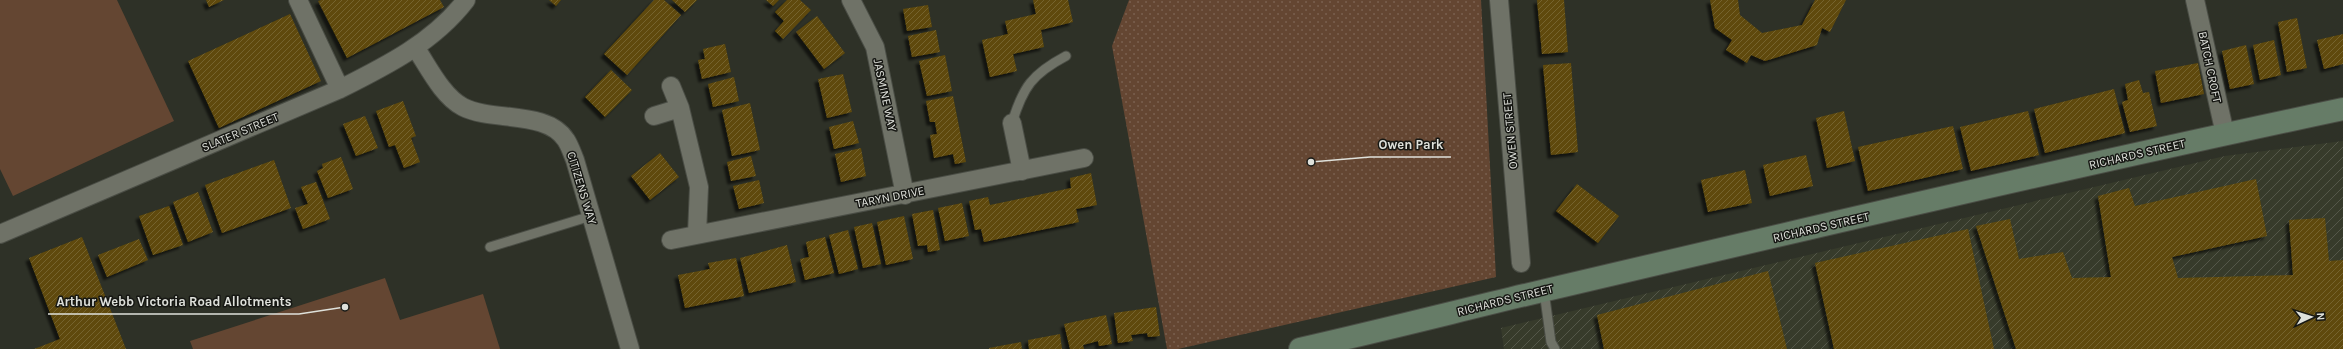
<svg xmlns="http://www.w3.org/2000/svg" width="2343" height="349" font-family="Karla,sans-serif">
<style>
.industrial{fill:url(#industrial-furrows)}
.grass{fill:url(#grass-dots)}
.garden{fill:#644632}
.building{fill:url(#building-hatch);filter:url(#shadow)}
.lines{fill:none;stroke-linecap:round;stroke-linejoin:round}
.lane-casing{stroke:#4a4d45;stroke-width:11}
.street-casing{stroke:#4a4d45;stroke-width:20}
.secondary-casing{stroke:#4a4d45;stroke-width:24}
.lane{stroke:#6f7267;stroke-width:9}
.street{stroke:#6f7267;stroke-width:18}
.secondary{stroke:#667c67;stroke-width:22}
.labels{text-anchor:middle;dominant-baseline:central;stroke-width:3;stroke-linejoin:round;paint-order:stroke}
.street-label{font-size:12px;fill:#dfe1db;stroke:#171814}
.leader{fill:none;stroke:#dfe1db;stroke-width:1.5}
.callout-dot{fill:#dfe1db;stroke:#171814;stroke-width:1.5}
.callout-label{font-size:13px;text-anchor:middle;font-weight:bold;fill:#dfe1db;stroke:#171814;stroke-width:3;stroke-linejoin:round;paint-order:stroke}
</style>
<defs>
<pattern id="industrial-furrows" width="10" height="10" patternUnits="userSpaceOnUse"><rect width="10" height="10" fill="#373b2b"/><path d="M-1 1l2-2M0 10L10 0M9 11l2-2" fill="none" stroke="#545749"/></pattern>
<pattern id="grass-dots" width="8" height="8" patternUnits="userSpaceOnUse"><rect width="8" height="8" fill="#644632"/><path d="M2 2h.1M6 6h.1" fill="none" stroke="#7a604f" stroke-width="1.8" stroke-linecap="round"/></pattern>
<pattern id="building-hatch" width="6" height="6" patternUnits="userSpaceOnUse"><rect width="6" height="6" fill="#5e490b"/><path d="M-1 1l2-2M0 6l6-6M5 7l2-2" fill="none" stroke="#75632e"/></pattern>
<filter id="shadow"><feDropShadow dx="-3.5" dy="3.5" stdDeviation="1" flood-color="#0009"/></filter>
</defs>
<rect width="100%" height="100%" fill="#2e3127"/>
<path class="industrial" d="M2343 141V349H1504L1501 328 2225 156Z"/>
<path class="grass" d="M1129 0H1481L1496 277 1178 349H1167L1112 46Z"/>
<path class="garden" d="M0 0H117L174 121 13 196 0 169Z
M385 278 400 320 483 294 500 349H193L190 341Z"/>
<path class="building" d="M206 0H224L209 7Z
M321 0H440L444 7 347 58 318 1Z
M549 0H561L556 6Z
M654 0H664L681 15 627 75 604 54Z
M672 0H697L685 12Z
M766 0H779L773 6Z
M787 0H800L811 10 783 39 775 31 784 21 775 12Z
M1033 0H1068L1073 22 1041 30 1044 47 1013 54 1017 71 990 77 982 40 1008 34 1005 21 1036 14Z
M1537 0H1564L1568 52 1542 54Z
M1710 0H1738L1740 15 1762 33 1802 25 1815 0H1846L1830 32 1822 28 1817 45 1765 61 1751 55 1747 63 1726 50 1732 40 1715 28Z
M928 5 932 27 907 31 903 9Z
M290 14 321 81 219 128 188 61Z
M817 16 845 53 824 69 796 32Z
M2297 18 2307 68 2287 72 2278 22Z
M936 30 940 52 912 57 908 36Z
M2343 34V64L2324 69 2317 40Z
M2274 40 2281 75 2260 80 2253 45Z
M725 44 731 72 702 79 698 60 705 59 703 49Z
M2246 45 2254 84 2230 89 2222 51Z
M945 55 952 91 927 96 919 61Z
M1571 63 1578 152 1551 155 1543 65Z
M2198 63 2204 94 2161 103 2155 71Z
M611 70 632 90 605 117 585 97Z
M843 74 852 112 827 118 818 79Z
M734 77 739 101 713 107 708 84Z
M2139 80 2143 93 2149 92 2157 126 2130 132 2122 102 2128 100 2125 84Z
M2114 89 2125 133 2045 153 2034 109Z
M953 96 966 162 955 164 953 154 934 158 930 135 937 134 935 122H930L926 101Z
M403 101 416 136 411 138 420 162 404 168 395 145 389 147 376 111Z
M750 103 760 150 732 156 722 110Z
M1844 111 1855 161 1827 168 1816 118Z
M2028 111 2039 155 1971 171 1960 127Z
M365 116 378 148 356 156 343 124Z
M853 121 859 143 834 149 829 127Z
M1953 126 1963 169 1868 191 1858 147Z
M861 148 866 176 841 182 835 154Z
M660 153 679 177 650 200 631 176Z
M1806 155 1813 186 1770 196 1763 165Z
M751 156 756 176 731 181 727 162Z
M341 157 353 189 328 198 317 171 323 168 322 164Z
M274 160 291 208 222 233 205 185Z
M1745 170 1752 203 1708 212 1701 180Z
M1091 173 1097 205 1076 209 1079 222 984 242 981 229 975 230 969 201 988 197 990 205 1071 188 1070 178Z
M2256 179 2267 236 2172 257 2178 278 2293 275 2289 220 2325 218 2329 261 2343 260V349H2016L1976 226 2010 219 2019 259 2063 252 2072 278 2111 277 2098 196 2129 188 2135 206Z
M759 180 764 203 739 209 733 186Z
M316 182 330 219 303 229 295 208 308 204 301 187Z
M1577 184 1619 216 1598 243 1556 211Z
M198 192 213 232 188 242 173 202Z
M962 203 969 236 945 241 938 208Z
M169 206 183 245 153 255 139 216Z
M933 210 940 250 928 252 927 245 918 246 912 214Z
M904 216 913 259 886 265 877 222Z
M872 223 881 264 863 268 854 227Z
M1968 229 1994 349H1834L1815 263Z
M848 230 858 269 839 274 829 235Z
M82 237 126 349H34L60 339 29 258Z
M825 237 834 273 805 280 800 259 809 257 806 242Z
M139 239 148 260 107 277 98 255Z
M787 245 796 282 749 293 740 258Z
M736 258 744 296 685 308 678 275 710 269 708 263Z
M1768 271 1787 349H1604L1597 315Z
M1156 307 1160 336 1148 337 1147 333 1131 335 1133 341 1118 343 1114 313Z
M1106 315 1112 344 1099 346 1098 341 1083 345 1084 349H1070L1064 324Z
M1060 334 1062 349H1029L1028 340Z
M1021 342 1022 349H989V348Z"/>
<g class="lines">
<defs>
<path id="lane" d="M1012 123C1023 87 1032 74 1066 56
M490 247 591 216
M1544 291 1551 342 1555 349"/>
<path id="street" d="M298 0 340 89
M851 0 875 47 905 195
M1499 0 1521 263
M2195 0 2225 134
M415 47C428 66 442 96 463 107 492 122 547 110 566 140 570 146 572 153 575 160L630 349
M671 86 680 108 699 187 697 234
M654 116 680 108
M1012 123 1022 171
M0 234 340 89C386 66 434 42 466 0
M671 240 1084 158"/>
<path id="secondary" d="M1300 349C1375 332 1450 313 1525 295 1797 231 2069 167 2343 109"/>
</defs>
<use href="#lane" class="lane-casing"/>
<use href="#street" class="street-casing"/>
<use href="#secondary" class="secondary-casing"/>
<use href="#lane" class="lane"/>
<use href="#street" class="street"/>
<use href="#secondary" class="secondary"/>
</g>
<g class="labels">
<g class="street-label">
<text transform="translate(2210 67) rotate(78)">BATCH CROFT</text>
<text transform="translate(885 95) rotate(78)">JASMINE WAY</text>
<text transform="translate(1510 131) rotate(-95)">OWEN STREET</text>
<text transform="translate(240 132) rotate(-23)">SLATER STREET</text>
<text transform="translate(2137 154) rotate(-13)">RICHARDS STREET</text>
<text transform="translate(582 188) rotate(73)">CITIZENS WAY</text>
<text transform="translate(890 197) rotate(-11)">TARYN DRIVE</text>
<text transform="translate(1821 227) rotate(-13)">RICHARDS STREET</text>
<text transform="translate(1505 300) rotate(-14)">RICHARDS STREET</text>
</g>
</g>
<path class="leader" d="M1311 162L1370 157H1451M345 307L299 314H48"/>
<g class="callout-dot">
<circle cx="1311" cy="162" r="4"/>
<circle cx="345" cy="307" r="4"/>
</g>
<g class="callout-label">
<text x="1411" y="149">Owen Park</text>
<text x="174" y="306">Arthur Webb Victoria Road Allotments</text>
</g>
<g transform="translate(2311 317) rotate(86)" stroke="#171814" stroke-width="3" paint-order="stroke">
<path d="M0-3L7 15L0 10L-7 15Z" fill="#dfe1db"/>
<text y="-6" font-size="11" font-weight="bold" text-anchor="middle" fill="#dfe1db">N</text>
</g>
</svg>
